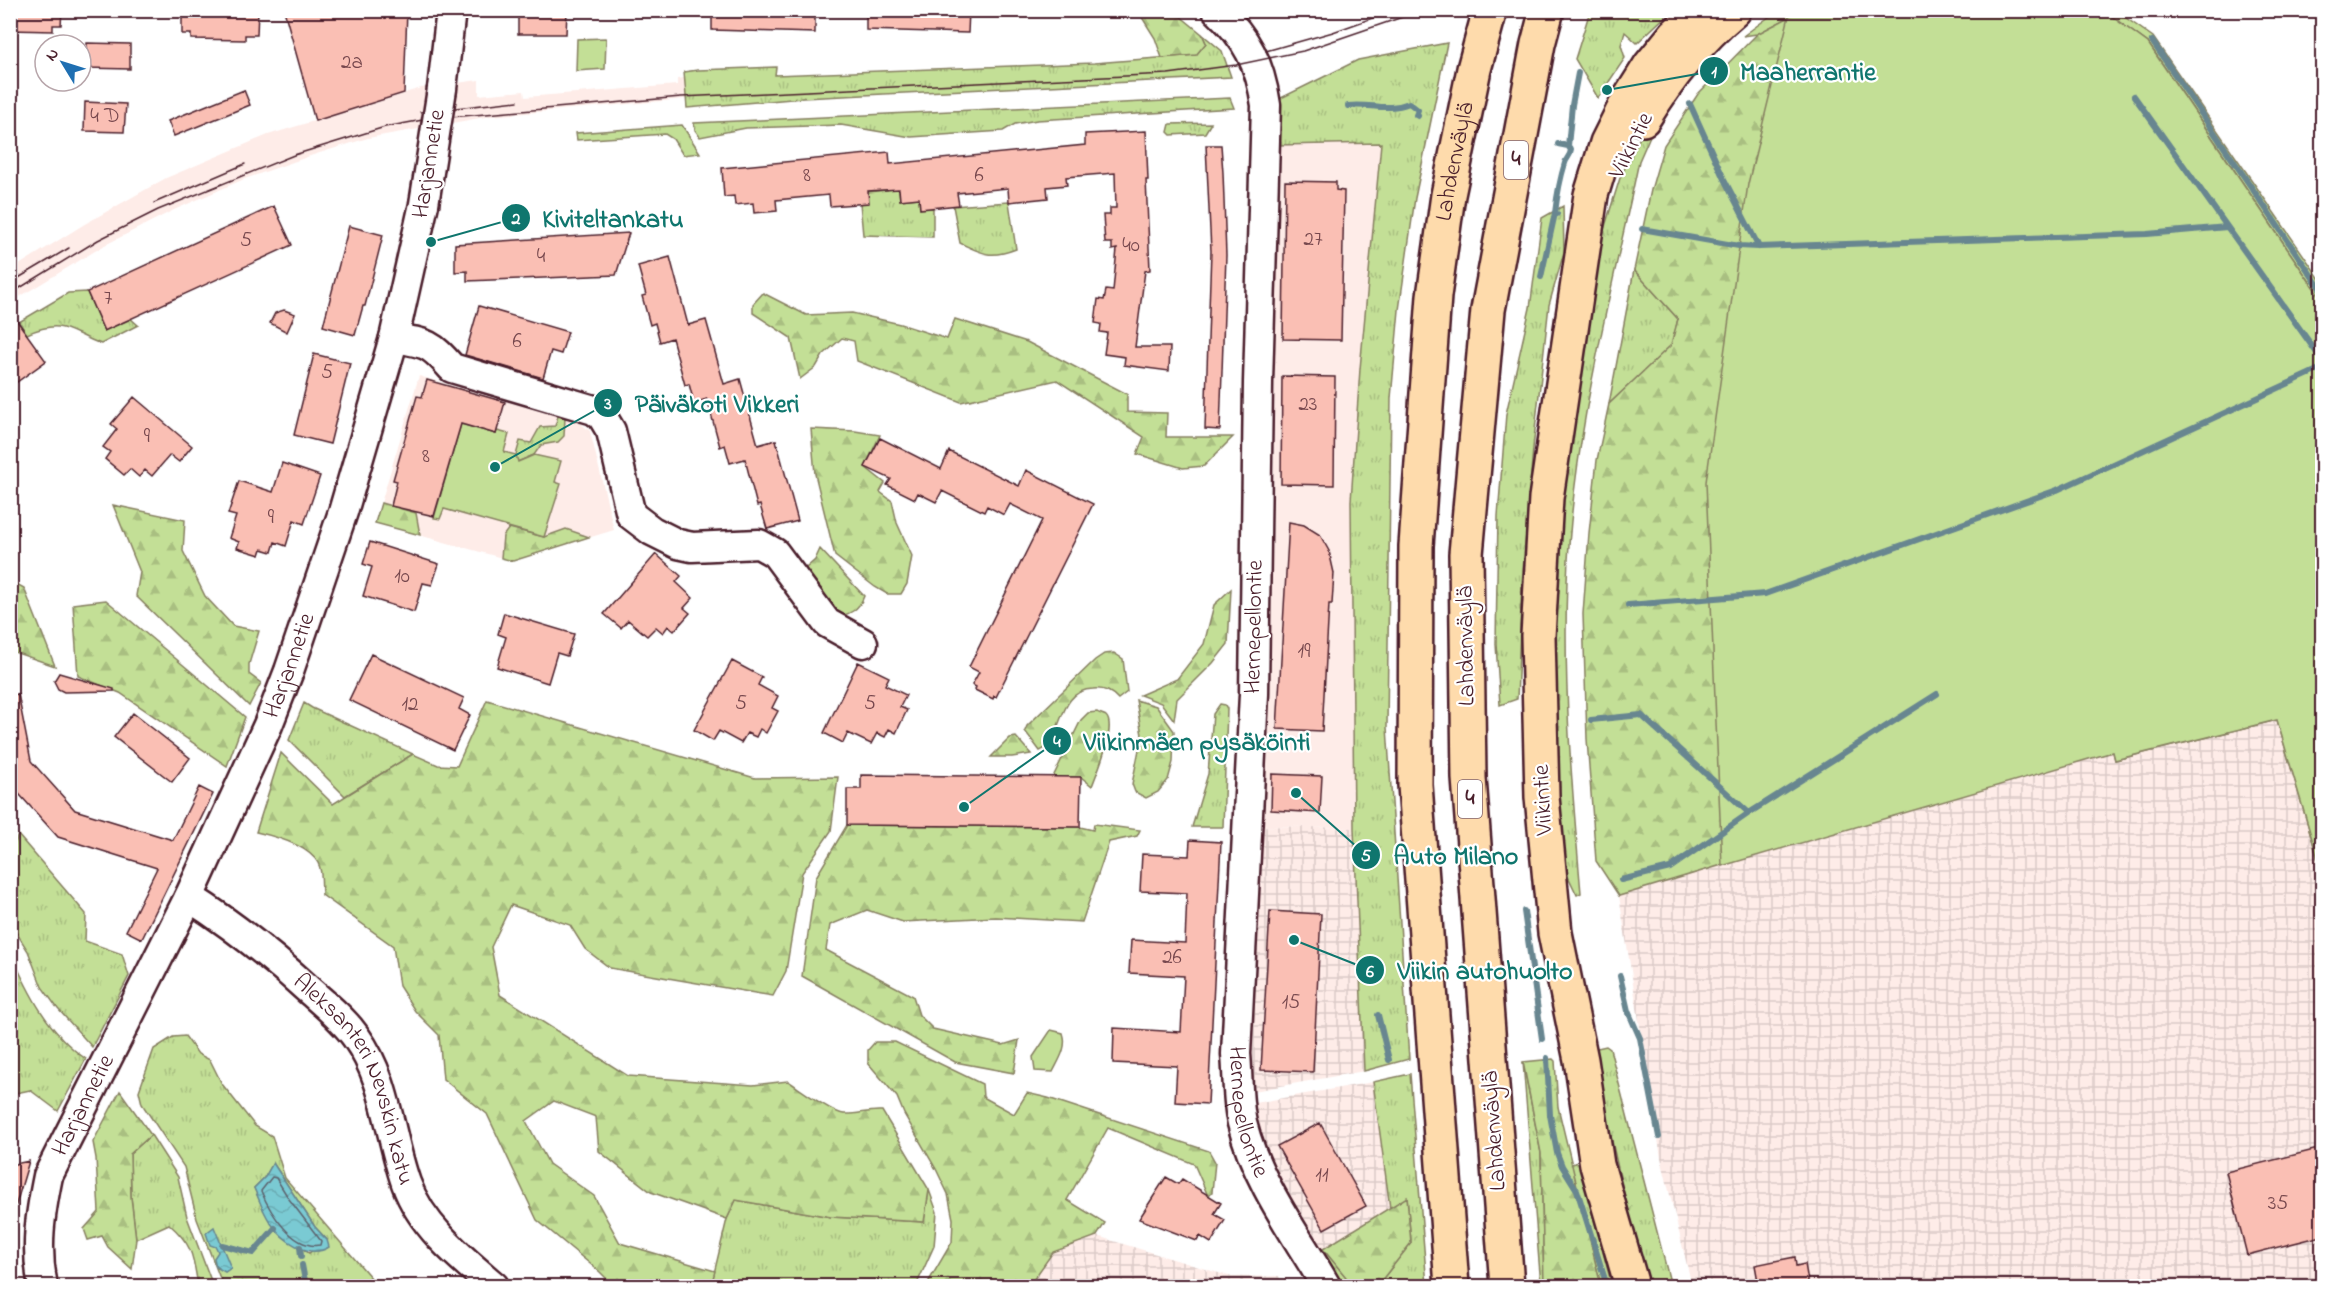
<svg xmlns="http://www.w3.org/2000/svg" width="2333" height="1297" font-family="'Indie Flower',sans-serif">
<style>
.built{fill:#feece8}
.industrial{fill:url(#industrial-grid)}
.grass{fill:url(#grass-tufts);stroke:#867f60;stroke-width:1.5;fill-rule:evenodd}
.forest{fill:url(#forest-firs);stroke:#867f60;stroke-width:1.5}
.park{fill:#c3df96;stroke:#867f60;stroke-width:1.5}
.water{fill:url(#water-waves);stroke:#678690;stroke-width:1.5}
.lines{fill:none;stroke-linecap:round;stroke-linejoin:round}
.shore{stroke:#5d636e;stroke-width:1.5}
.stream{stroke:#678690;stroke-width:6}
.building{fill:#fabfb4;stroke:#4a1f2b;stroke-width:1.5}
.minor-casing{stroke:#4a1f2b;stroke-width:33}
.major-casing{stroke:#4a1f2b;stroke-width:38}
.highway-casing{stroke:#4a1f2b;stroke-width:38}
.minor{stroke:#fff;stroke-width:28}
.major{stroke:#fedbac;stroke-width:33}
.highway{stroke:#fedbac;stroke-width:33}
.tram{stroke:#4a1f2b;stroke-width:1.5}
.minor-bridge-casing{stroke:#4a1f2b;stroke-width:33;stroke-linecap:butt}
.minor-bridge{stroke:#fff;stroke-width:28}
.labels{text-anchor:middle;dominant-baseline:central;stroke-width:4.5;stroke-linejoin:round;paint-order:stroke}
.number-label{font-size:21px;fill:#76474d}
.shield{fill:#fff;stroke:#80626b;stroke-width:1.5}
.shield-label{font-size:22px;font-weight:bold;fill:#4a1f2b}
.street-label{font-size:24px;fill:#4a1f2b;stroke:#fff}
.leader{fill:none;stroke:#0f766e;stroke-width:2}
.callout-dot{fill:#0f766e;stroke:#fff;stroke-width:2}
.mark-label{font-size:18px;text-anchor:middle;font-weight:bold;fill:#fff}
.callout-label{font-size:26px;text-anchor:middle;font-weight:bold;fill:#0f766e;stroke:#fff;stroke-width:4.5;stroke-linejoin:round;paint-order:stroke}
</style>
<defs>
<pattern id="industrial-grid" width="8" height="8" patternUnits="userSpaceOnUse" patternTransform="scale(1.5)"><rect width="8" height="8" fill="#feece8"/><path d="M0 4h8M4 0v8" fill="none" stroke="#dbcac7"/></pattern>
<pattern id="grass-tufts" width="24" height="20" patternUnits="userSpaceOnUse" patternTransform="scale(1.5)"><rect width="24" height="20" fill="#c3df96"/><path d="M3 7l-1-3M5 7V3M7 7l1-3M15 17l-1-3M17 17v-4M19 17l1-3" fill="none" stroke="#a9bf81"/></pattern>
<pattern id="forest-firs" width="22" height="20" patternUnits="userSpaceOnUse" patternTransform="scale(1.5)"><rect width="22" height="20" fill="#c3df96"/><path d="M5 1l3.5 6h-7zM16 11l3.5 6h-7z" fill="#a9bf81"/></pattern>
<pattern id="water-waves" width="16" height="10" patternUnits="userSpaceOnUse" patternTransform="scale(1.5)"><rect width="16" height="10" fill="#7acad3"/><path d="M0 5q4-4 8 0t8 0" fill="none" stroke="#6badb5"/></pattern>
</defs>
<rect width="100%" height="100%" fill="#fff"/>
<filter id="ink" filterUnits="userSpaceOnUse"><feTurbulence type="fractalNoise" baseFrequency=".0167" numOctaves="2"/><feDisplacementMap in="SourceGraphic" scale="12" xChannelSelector="R" yChannelSelector="G"/><feConvolveMatrix kernelMatrix="1 2 1 2 8 2 1 2 1" color-interpolation-filters="sRGB"/></filter>
<g filter="url(#ink)">
<path class="built" d="M1196 55 1231 77 803 98 687 108 686 99 491 116 368 138 310 156 242 180 174 210 105 245 11 302V270L83 225 166 178 268 135 421 88 479 80V95L524 91 525 97 677 85V79L684 78 1094 63Z
M1381 143 1360 369 1351 501 1354 828 1261 826 1269 675 1273 521 1277 145Z
M419 376 580 423 590 431 614 530 513 561 375 523Z"/>
<path class="industrial" d="M2277 720 2322 873V1286H1692L1661 1158 1619 896 2047 767 2113 752 2115 760Z
M1257 826 1354 828 1364 1071 1248 1092Z
M1373 1082 1390 1208 1319 1252 1262 1153 1249 1104Z
M1097 1236 1232 1277 1279 1276 1283 1286H1029L1053 1252Z"/>
<path class="grass" d="M1590 11H1671L1637 43 1625 32 1621 45 1625 58 1598 98 1575 59Z
M1742 11H1755L1702 57 1656 122 1639 161C1610 299 1572 439 1567 581 1563 685 1572 789 1581 893L1577 895 1564 868 1557 792 1553 640 1562 499 1598 249 1620 178 1651 115Z
M1777 11H1801L1757 34 1743 36Z
M2104 11H2116L2153 37 2322 282V300L2148 43Z
M1202 34 1222 51 1231 77 803 98 687 108 684 72 698 70 776 67 775 75 1094 63 1196 55 1206 43Z
M1447 43 1415 198 1399 310 1391 398 1387 727 1409 1059 1364 1071 1354 828 1351 501 1360 369 1381 143 1277 145V100L1358 60Z
M1230 98 1234 108 1037 120 1015 124 1003 131 911 137 841 125 746 128 700 137 695 130 694 123Z
M1211 123 1205 133 1171 135 1168 132 1170 124Z
M682 125 700 153 683 155 673 139 665 134 577 140 576 133Z
M898 183 900 200 919 198 920 209 933 208V237L863 235 860 203 868 192 887 190Z
M1009 202 1016 249C990 259 984 254 960 243L953 206Z
M1563 206 1564 252 1549 305 1533 448 1522 583 1517 699 1500 705 1496 644 1498 516 1506 414 1530 308 1542 218Z
M1634 270 1678 319 1672 345 1609 404Z
M87 292 104 331 131 319 138 325 101 344C68 332 64 318 27 334L19 322 68 293Z
M558 416 565 418 564 436 558 442 541 445 534 455 517 462 516 455 520 441 531 443 540 427 555 426Z
M304 703 312 708 413 754 345 796 289 740Z
M1220 704 1225 705 1227 709 1223 827H1192L1208 774 1213 714Z
M18 835 86 914 85 941 122 954 129 976 92 1047 58 1009 42 987 28 951 11 924V854Z
M10 951C28 992 48 1033 86 1059L58 1111 30 1090 11 1094Z
M185 1036 198 1054 210 1060 222 1084 255 1126 272 1136 285 1178 378 1286H223L197 1219 184 1167 142 1104 139 1091 154 1049 173 1037ZM273 1163 315 1227 327 1240 309 1253C277 1233 269 1223 254 1188L265 1177Z
M1606 1046 1610 1049 1671 1286H1649C1625 1208 1609 1129 1593 1049Z
M1523 1062 1541 1153 1544 1286H1541Z
M1410 1074 1427 1286H1377L1411 1243 1407 1198 1390 1208 1373 1082Z
M151 1135 178 1177 187 1217 213 1286H198C193 1256 193 1245 169 1224L136 1239 131 1197 130 1154Z
M1579 1162 1612 1286H1601L1571 1164Z
M929 1190 937 1212 934 1246 916 1286H711L727 1219 736 1200 831 1217 924 1222Z
M1323 1249 1346 1277 1349 1286H1339L1319 1252Z"/>
<path class="forest" d="M1138 11H1174L1202 34 1206 43 1196 55 1162 58 1155 38Z
M1801 11H2104L2148 43 2322 300V873L2277 720 2115 760 2113 752 2047 767 1619 896 1596 861 1587 739 1583 614 1589 533 1597 460 1609 404 1671 345 1678 319 1634 270 1651 190 1664 145 1698 94 1757 34Z
M763 293 806 315 852 313 900 324 947 339 955 319 1027 342 1127 394V412L1167 413 1166 437H1233L1204 466 1183 468 1137 454 1144 437 1057 380 961 402 857 361 854 341 842 338 823 355 816 367 800 379 791 338 753 313V304Z
M811 429 855 431 880 435 865 467 885 483 880 492 892 501 897 523 912 556 907 584 901 594H887L875 587 835 556 815 474Z
M381 503 416 513 420 535 375 523Z
M113 505 185 520 183 551 205 596 233 626 259 631 249 664V674L261 683 249 706 136 596 140 572Z
M509 528 544 537 566 529 589 537 513 561 501 558 503 536Z
M820 549 864 596C859 610 849 615 835 617L799 574 815 560Z
M11 581 24 588 55 666 11 651Z
M1231 589 1228 644 1213 663 1177 699 1174 720 1161 703 1140 695 1177 679 1204 644 1214 605Z
M106 600 245 717 227 766 120 693 78 676 73 604Z
M1114 653 1123 659 1127 692 1118 699C1111 691 1103 688 1093 689 1056 690 1064 740 1040 751L1025 731 1027 726 1095 660 1104 654Z
M487 700 755 778 838 777 831 831 802 873 786 971 773 996 610 968 585 949 570 925 511 905 491 947 500 995 628 1076 753 1085 788 1081C799 1088 832 1113 844 1114 857 1115 868 1110 882 1111L929 1190 924 1222 831 1217 736 1200 727 1219 651 1192 599 1151 596 1117 554 1101 526 1121 549 1164 594 1196 620 1243 715 1271 711 1286H614L600 1272 537 1220 487 1114 443 1079 439 1035 415 1011 399 986 393 946 322 895C321 886 323 871 318 863 308 845 274 836 256 832L281 753 333 804 413 754 438 765 457 766Z
M1136 700 1156 706 1174 731 1173 762 1168 780 1158 792 1146 798 1135 792 1132 784 1142 735Z
M1097 712C1098 713 1105 715 1106 716 1117 726 1097 773 1092 786L1081 777H1053L1081 720 1088 713Z
M1016 737 1031 754 1012 757H991L1010 738Z
M1094 824 1140 830 1137 836 1109 842 1082 922 996 917 903 922 867 910 830 925 826 950 913 996 919 1015 933 1029 1003 1045 1019 1040 1014 1073 955 1062 802 976 816 877 847 825 1080 827 1093 830Z
M875 1042H895L982 1084 983 1097 1014 1114 1027 1093 1048 1098 1209 1151 1215 1162 1212 1192 1208 1196 1194 1164 1108 1128 1067 1200 1105 1223 1097 1236 1053 1252 1029 1286H926L952 1242 953 1219 948 1194 936 1169 904 1114 897 1097 868 1063V1050Z
M1553 1059 1555 1061 1558 1107 1601 1286H1544L1541 1153 1523 1062Z
M120 1091 151 1135 130 1154 131 1197 136 1239 132 1269 108 1247 102 1236 88 1240 84 1229 99 1212 96 1158 93 1142Z
M1407 1197 1411 1243 1377 1286H1349L1346 1277 1323 1249Z"/>
<path class="park" d="M1801 11H2104L2148 43 2322 300V873L2277 720 2115 760 2113 752 1722 866 1706 482 1748 184 1789 16Z
M606 38 605 69 576 71 577 39Z
M461 424 496 434 497 431 509 434 504 452 516 455 518 462 534 455 561 461 555 482 561 484 544 537 444 509 440 519 434 518Z
M1051 1030 1063 1033C1068 1047 1059 1060 1053 1072L1035 1071 1033 1057Z"/>
<path class="water" d="M273 1163 315 1227 327 1240 329 1247C309 1260 282 1240 270 1222 263 1212 259 1199 254 1188L265 1177Z
M214 1227 231 1268 225 1272 216 1267 214 1258 218 1252 216 1247 210 1245 206 1233Z"/>
<g class="lines">
<path class="shore" d="M272 1177 276 1178 289 1199 321 1241 320 1245C293 1250 270 1212 261 1191Z"/>
<path class="stream" d="M2152 41 2322 291
M2134 96 2322 360
M1690 104 1724 179 1759 247
M1348 106C1370 103 1387 112 1409 103L1418 110 1416 115 1418 116
M1568 146 1572 105 1578 73
M1557 214 1555 213C1557 196 1560 179 1565 163 1567 157 1570 157 1571 150L1568 146 1558 144
M1642 229 1739 246 1759 247 2147 234 2227 227
M1541 277 1555 213
M1628 605 1765 594 2057 490 2322 368
M1591 720 1641 715 1749 813 1937 694
M1621 880 1670 868 1749 813
M1524 911 1542 1039
M1620 976 1628 1011 1640 1038 1659 1137
M1378 1015 1389 1060
M1547 1058 1550 1115 1557 1153 1562 1166 1577 1190 1607 1286
M222 1245 253 1253 275 1228
M300 1247 301 1256
M302 1265 306 1286"/>
</g>
<path class="building" d="M10 10H62L61 25H53V31L10 30Z
M182 10H258L257 35H245V40L191 39V34H182Z
M284 10H407L404 93 315 121Z
M518 10H567L566 34H518Z
M712 10H815V33L712 30Z
M866 10H969L968 33 866 30Z
M87 43 130 44V69L86 68Z
M244 90 250 105 174 136 168 121Z
M85 102 126 104 124 132 84 131Z
M1146 131 1148 180H1146L1150 270 1145 271 1135 347H1170L1169 371 1124 365 1125 357 1104 354 1107 333 1100 332 1101 324 1095 323 1098 299 1104 300 1106 290 1113 291 1117 249 1112 250V243H1105L1103 215H1110V208H1116L1115 173 1066 177 1067 185 1047 187 1048 198 1009 202 1008 188 957 193 959 205 920 209 919 198 900 200 899 189 868 191 869 203 830 206 829 195 776 200 777 211 754 213 753 203 735 205 734 196 724 197 722 168 889 152 890 164 1085 145V134Z
M1206 145H1221L1223 173 1226 255 1220 430 1205 429 1211 251Z
M1285 181 1336 182V190L1344 191 1341 340 1283 339Z
M274 206 292 245 104 331 87 292Z
M349 226 383 235 365 306H363L355 335 323 326Z
M629 233 616 275 467 281V271L455 272V244Z
M670 257 688 325 706 320 724 384 740 379 758 445 776 440 798 521 767 529 760 505 757 506 745 459 730 463 725 445 720 447 707 399 694 403 689 384 685 385 672 338 660 342 655 323 650 325 642 296 646 295 638 266Z
M479 306 568 332 561 354 551 351 543 378 465 355Z
M284 310 295 314 287 332 270 323 275 313Z
M10 311 46 361 10 387Z
M314 354 350 363 330 444 294 435Z
M1282 376 1335 377 1334 485 1281 484Z
M427 380 505 402 496 434 461 424 434 516 391 506 397 481 393 480 417 396 422 397Z
M134 397 192 446 179 462 170 455 152 476 145 470 139 477 130 469 124 475 105 459 110 452 103 447 117 429 111 424Z
M880 438 941 469 949 451 1019 486 1026 470 1093 504 996 697 994 696 993 699 975 690 976 687 972 685 979 672 969 667 1042 520 1010 504 1004 515 987 506 984 512 942 491 936 502 918 493 915 499 887 485 891 479 865 467Z
M282 463 320 476 304 524 294 520 286 546 275 542 272 552 262 549 260 555 237 548 239 542 229 538 236 516 228 514 239 481 273 492Z
M1289 522 1304 525 1320 535 1329 551 1334 573 1332 604H1329L1322 731 1277 729Z
M370 542 439 564 432 585 423 583 414 612 363 596 372 567 363 564Z
M656 554 681 576 676 582 693 598 684 608 690 613 674 631 668 626 663 633 656 627 647 636 628 620 621 628 604 614Z
M504 613 574 634 567 656 557 653 548 683 497 667 506 637 498 634Z
M371 654 464 698 459 709 470 715 453 750 349 700Z
M732 661 762 677 758 685 778 696 772 708 778 711 766 733 760 729 756 737 747 733 741 743 719 731 713 741 694 730Z
M858 662 889 677 885 685 906 695 900 707 907 710 896 733 889 729 885 737 877 733 871 744 848 733 843 743 824 733Z
M59 673 114 689V691L64 692 58 689 54 681Z
M18 694 31 761 75 810 173 840 199 787 213 794 142 939 126 931 157 868 58 837 10 784V695Z
M133 713 190 758 172 782 114 737Z
M1272 774 1322 776 1320 813 1271 810Z
M861 775 1081 777 1080 827 847 825V789H861Z
M1190 840 1221 842 1208 1104 1175 1102 1177 1066 1113 1063 1114 1028 1181 1032 1184 976 1129 973 1131 940 1185 943 1187 893 1140 891 1142 854 1189 856Z
M1270 911 1321 914 1313 1072 1261 1070Z
M1320 1123 1366 1206 1324 1229 1277 1146Z
M2322 1148V1236L2247 1255 2226 1172Z
M29 1161 15 1208H10V1165Z
M1166 1177 1178 1184 1182 1179 1221 1203 1214 1214 1225 1220 1211 1243 1200 1236 1197 1241 1139 1219Z
M1795 1257 1796 1266 1805 1264 1809 1287H1759L1755 1265Z"/>
<g class="lines">
<defs>
<g id="minor">
<path id="s1" d="M1217 10C1247 38 1260 64 1266 105L1258 383 1254 694 1236 1054C1238 1077 1237 1101 1242 1123 1257 1183 1296 1234 1326 1286"/>
<path d="M442 89 451 10"/>
<path d="M394 338C427 343 430 343 452 368L594 410 602 416 611 431 631 515 652 531 678 544 692 547 759 544 775 553 827 623 863 643"/>
<path id="s2" d="M189 897C233 925 273 957 311 992 327 1006 344 1020 356 1037 387 1080 389 1135 406 1183 421 1226 461 1258 494 1286"/>
<path id="s3" d="M43 1286C35 1248 40 1215 48 1176L189 897 268 725 289 671 343 512 394 338 424 204"/>
</g>
<path id="major" d="M1643 119C1668 78 1697 41 1734 10
M1632 1286 1597 1165 1581 1060 1555 933 1542 797 1538 636 1546 498 1591 195 1607 143 1628 101 1650 66 1676 34 1702 10"/>
<g id="highway">
<path id="s4" d="M1452 1286 1415 785 1416 546 1434 296 1448 195 1474 69 1490 10"/>
<path d="M1507 1286 1469 778 1466 554 1488 310 1538 44 1547 10"/>
</g>
</defs>
<use href="#minor" class="minor-casing"/>
<use href="#major" class="major-casing"/>
<use href="#highway" class="highway-casing"/>
<use href="#minor" class="minor"/>
<use href="#major" class="major"/>
<use href="#highway" class="highway"/>
<path class="tram" d="M1266 51 1333 32 1395 10
M420 112 518 101
M154 203 245 164
M10 283 69 248
M10 294 98 240 158 210 294 155 385 127 428 119 681 97 1168 74 1236 65 1303 51 1423 10"/>
<defs>
<path id="minor-bridge" d="M424 204 442 89"/>
</defs>
<use href="#minor-bridge" class="minor-bridge-casing"/>
<use href="#minor-bridge" class="minor-bridge"/>
</g>
</g>
<g class="labels">
<g class="number-label">
<text x="352" y="63">2a</text>
<text x="105" y="117">4 D</text>
<text x="807" y="176">8</text>
<text x="979" y="176">6</text>
<text x="1313" y="240">27</text>
<text x="246" y="241">5</text>
<text x="1131" y="246">40</text>
<text x="541" y="257">4</text>
<text x="108" y="299">7</text>
<text x="517" y="342">6</text>
<text x="327" y="373">5</text>
<text x="1308" y="405">23</text>
<text x="147" y="437">9</text>
<text x="426" y="457">8</text>
<text x="271" y="518">9</text>
<text x="402" y="577">10</text>
<text x="1304" y="652">19</text>
<text x="741" y="704">5</text>
<text x="870" y="704">5</text>
<text x="410" y="705">12</text>
<text x="1172" y="958">26</text>
<text x="1291" y="1003">15</text>
<text x="1322" y="1176">11</text>
<text x="2278" y="1204">35</text>
</g>
<g class="shield">
<rect x="1504" y="141" width="24" height="38" rx="4.5"/>
<rect x="1458" y="780" width="24" height="38" rx="4.5"/>
</g>
<g class="shield-label">
<text x="1516" y="160">4</text>
<text x="1470" y="799">4</text>
</g>
<g class="street-label">
<text transform="translate(1632 146) rotate(-63)">Viikintie</text>
<text stroke="none"><textPath href="#s4" startOffset="1128">Lahdenväylä</textPath></text>
<text transform="translate(430 164) rotate(-81)">Harjannetie</text>
<text transform="translate(1255 627) rotate(-89)">Hernepellontie</text>
<text transform="translate(1467 646) rotate(-91)">Lahdenväylä</text>
<text stroke="none"><textPath href="#s3" startOffset="676">Harjannetie</textPath></text>
<text transform="translate(1544 800) rotate(-93)">Viikintie</text>
<text stroke="none"><textPath href="#s2" startOffset="255">Aleksanteri Nevskin katu</textPath></text>
<text stroke="none"><textPath href="#s3" startOffset="190">Harjannetie</textPath></text>
<text stroke="none"><textPath href="#s1" startOffset="1118">Hernepellontie</textPath></text>
<text transform="translate(1495 1131) rotate(-94)">Lahdenväylä</text>
</g>
</g>
<path class="leader" d="M1607 90L1714 71M431 242L516 218M495 467L608 403M964 807L1057 741M1296 793L1366 855M1294 940L1370 970"/>
<g class="callout-dot">
<circle cx="1607" cy="90" r="6"/>
<circle cx="431" cy="242" r="6"/>
<circle cx="495" cy="467" r="6"/>
<circle cx="964" cy="807" r="6"/>
<circle cx="1296" cy="793" r="6"/>
<circle cx="1294" cy="940" r="6"/>
<circle cx="1714" cy="71" r="15"/>
<circle cx="516" cy="218" r="15"/>
<circle cx="608" cy="403" r="15"/>
<circle cx="1057" cy="741" r="15"/>
<circle cx="1366" cy="855" r="15"/>
<circle cx="1370" cy="970" r="15"/>
</g>
<g class="mark-label">
<text x="1714" y="77">1</text>
<text x="516" y="224">2</text>
<text x="608" y="409">3</text>
<text x="1057" y="747">4</text>
<text x="1366" y="861">5</text>
<text x="1370" y="977">6</text>
</g>
<g class="callout-label">
<text x="1808" y="80">Maaherrantie</text>
<text x="613" y="227">Kiviteltankatu</text>
<text x="717" y="412">Päiväkoti Vikkeri</text>
<text x="1197" y="750">Viikinmäen pysäköinti</text>
<text x="1456" y="864">Auto Milano</text>
<text x="1485" y="979">Viikin autohuolto</text>
</g>
<rect width="2333" height="1297" fill="none" stroke="#fff" stroke-width="36"/>
<rect x="18" y="18" width="2297" height="1261" fill="none" stroke="#4a1f2b" stroke-width="2" filter="url(#ink)"/>
<g transform="translate(63 63) rotate(308)"><circle r="28" fill="#ffffff" stroke="#b7a5aa" stroke-width="1.5"/>
<path d="M0-4.5L10 22L0 15L-10 22Z" fill="#1f6fb2"/>
<text y="-9" font-size="16" font-weight="bold" text-anchor="middle" fill="#4a1f2b">N</text>
</g>
</svg>
